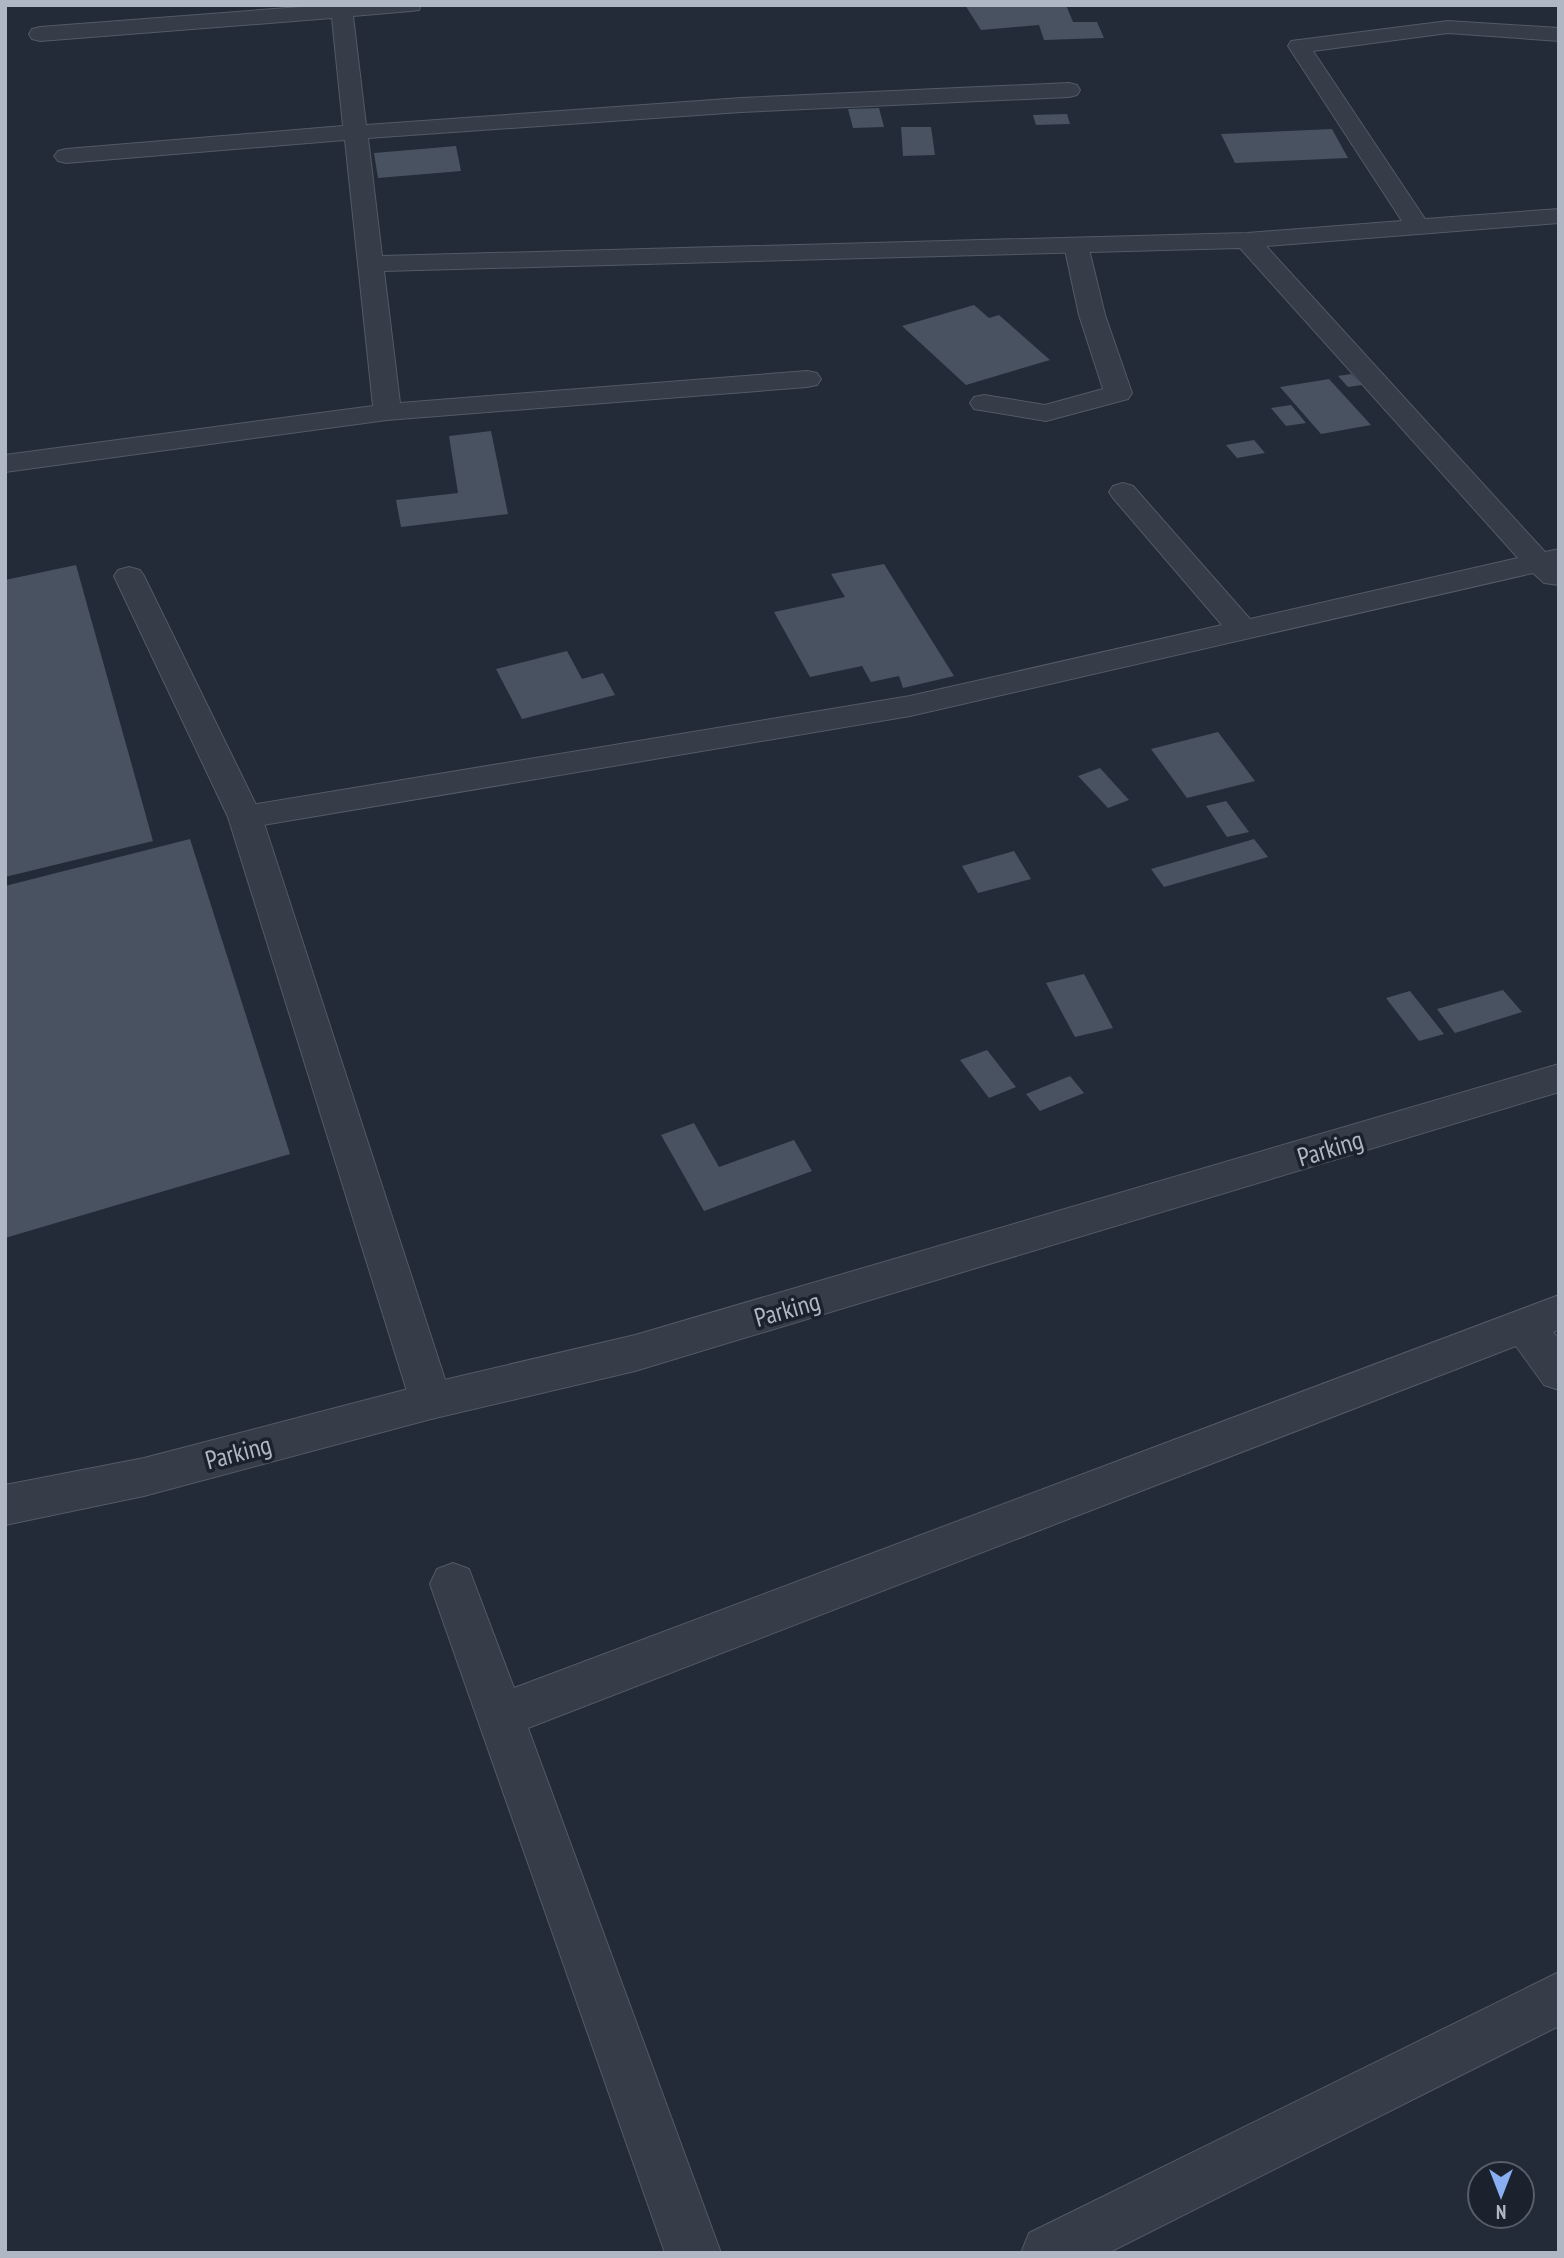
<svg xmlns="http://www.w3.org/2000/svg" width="1564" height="2258" font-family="'PT Sans Narrow',sans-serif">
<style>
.building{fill:#495261}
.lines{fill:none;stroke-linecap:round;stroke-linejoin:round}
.service-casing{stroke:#535a66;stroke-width:2}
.minor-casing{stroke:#535a66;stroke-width:2}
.service{fill:#363d48;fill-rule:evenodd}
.minor{fill:#363d48;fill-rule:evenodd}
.labels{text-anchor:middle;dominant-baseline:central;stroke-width:7;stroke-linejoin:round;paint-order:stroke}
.street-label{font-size:26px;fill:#b0b7c4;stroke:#1b222d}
</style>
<rect width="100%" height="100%" fill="#222b37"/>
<path class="building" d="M965 5H1066L1073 22H1097L1104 38 1044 40 1039 25 981 30Z
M879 108 884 127 853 128 848 109Z
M1067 114 1070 124 1036 125 1033 115Z
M901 127H931L935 155 903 156Z
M1332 129 1348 158 1235 163 1221 134Z
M456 146 461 171 378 178 374 153Z
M974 305 989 318 999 315 1050 360 966 385 902 326Z
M1351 374 1362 385 1348 387 1338 376Z
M1329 379 1371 425 1321 434 1280 387Z
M1291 405 1306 423 1286 426 1271 408Z
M491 431 508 514 401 527 396 500 458 493 449 436Z
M1254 440 1265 453 1237 458 1226 445Z
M884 564 954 676 903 688 899 676 871 682 862 666 810 677 774 612 845 597 831 574Z
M76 565 153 841 5 877V580Z
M567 651 582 679 603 673 615 695 522 719 496 669Z
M1218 732 1255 781 1187 798 1151 749Z
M1100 768 1129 800 1108 808 1078 776Z
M1226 801 1249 832 1227 837 1206 806Z
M190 839 290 1154 5 1238V886Z
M1254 839 1268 857 1164 887 1151 869Z
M1014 851 1031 879 978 893 962 866Z
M1084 974 1113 1028 1075 1037 1046 983Z
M1503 990 1522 1012 1455 1033 1437 1009Z
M1410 991 1444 1034 1419 1041 1386 998Z
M987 1050 1016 1087 989 1098 960 1060Z
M1070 1076 1084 1093 1040 1111 1026 1094Z
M694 1123 719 1167 794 1140 812 1171 704 1211 661 1135Z"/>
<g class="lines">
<defs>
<path id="service" d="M1076 238 1085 240 1088 245 1105 315 1132 393 1128 399 1046 421 974 409 970 403 974 397 984 395 1045 405 1103 389 1079 315 1064 245 1067 240Z
M129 567 140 570 144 576 262 817 452 1401 446 1414 431 1419 416 1414 410 1401 228 817 114 576 118 570Z
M1559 1295V1330L1553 1332 1559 1339V1390L1544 1385 1516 1346 528 1728 721 2253H665L430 1584 437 1569 453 1563 469 1569 514 1688Z
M1559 1972V2026L1108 2253H1021L1029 2233Z"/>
<path id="minor" d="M326 5H421L419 10 411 11 353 16 366 125 741 98 1069 83 1077 85 1080 90 1077 95 1069 97 741 112 368 138 382 256 1247 233 1402 221 1288 46 1291 41 1448 21 1559 28V41L1448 33 1313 51 1425 219 1559 209V223L1266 246 1545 552 1559 549V585L1544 583 1533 573 910 716 245 828 233 825 228 817 233 809 245 806 910 696 1222 625 1113 498 1109 492 1113 486 1123 483 1133 486 1250 619 1518 558 1240 248 384 271 400 403 807 371 817 373 821 379 817 385 807 387 387 420 5 472V455L373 406 345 140 66 163 58 161 54 156 58 151 66 149 343 126 332 18 40 41 32 39 29 34 32 29 40 27Z
M1559 1064V1092L635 1371 431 1419 144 1496 5 1525V1485L144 1458 431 1383 635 1335Z"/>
</defs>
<use href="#service" class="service-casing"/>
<use href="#minor" class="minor-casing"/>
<use href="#service" class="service"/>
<use href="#minor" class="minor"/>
</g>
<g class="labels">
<g class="street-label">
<text transform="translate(1330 1148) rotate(-17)">Parking</text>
<text transform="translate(787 1309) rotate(-16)">Parking</text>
<text transform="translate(238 1452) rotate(-15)">Parking</text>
</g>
</g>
<rect width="1564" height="2258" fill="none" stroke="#b0b7c4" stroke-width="14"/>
<g transform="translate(1501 2195) rotate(180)"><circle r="33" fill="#1b222d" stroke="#575e69" stroke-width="2"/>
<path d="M0-5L12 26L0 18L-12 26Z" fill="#89aef1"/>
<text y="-10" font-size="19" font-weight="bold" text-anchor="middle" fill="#b0b7c4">N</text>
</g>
</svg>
